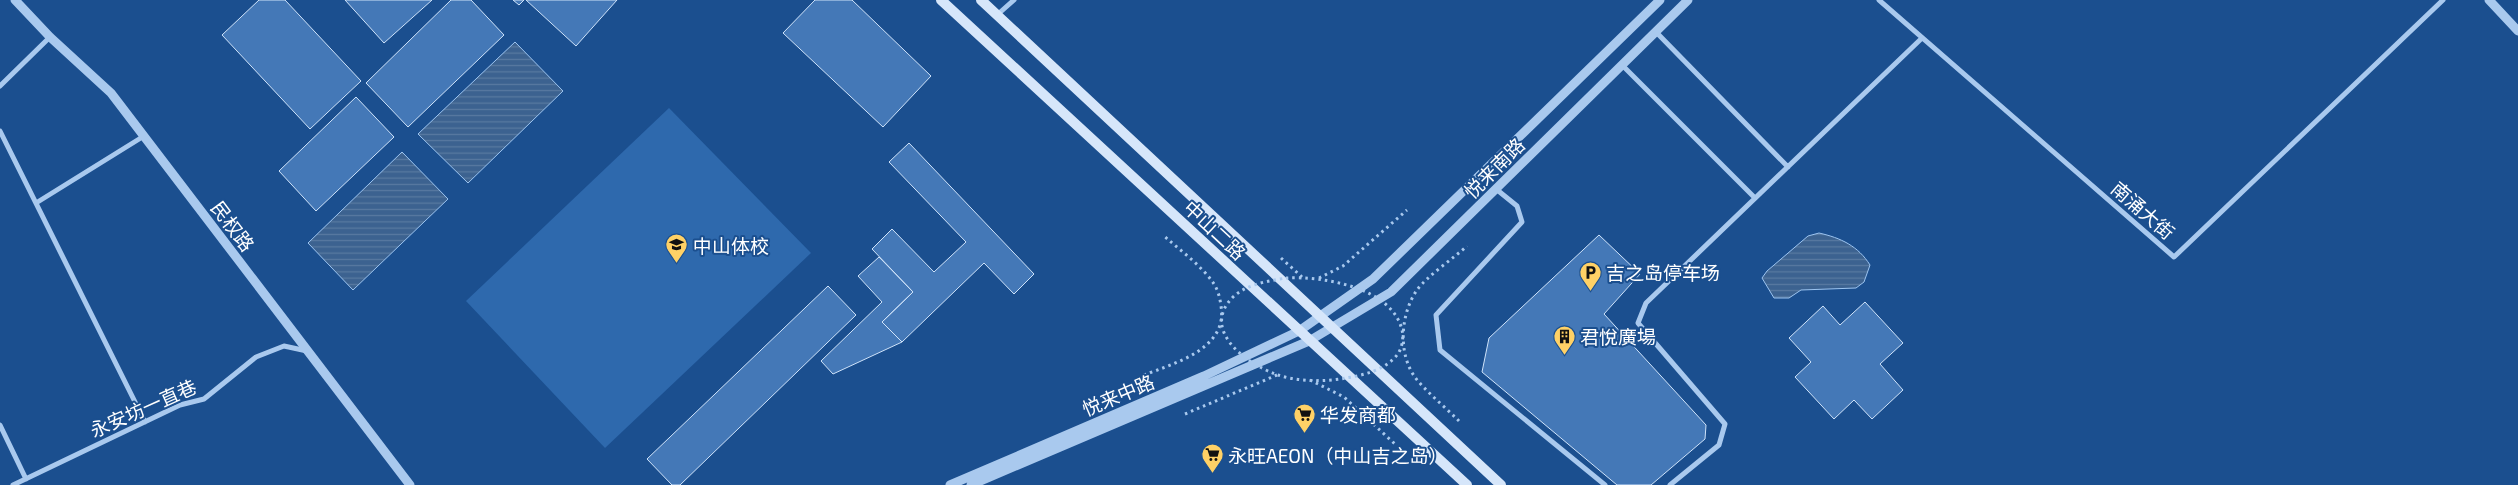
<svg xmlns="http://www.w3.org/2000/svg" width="2518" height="485" font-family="'Exo 2','Noto Sans SC',sans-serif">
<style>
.green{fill:#2e69ad}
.water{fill:url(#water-rules);stroke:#9cc4f0}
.building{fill:#4478b7;stroke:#cfe3fa}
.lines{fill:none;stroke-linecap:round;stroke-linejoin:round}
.path{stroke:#a9c9ee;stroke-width:3;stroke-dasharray:2.5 4;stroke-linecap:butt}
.minor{stroke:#a9c9ee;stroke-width:5}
.tertiary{stroke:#a9c9ee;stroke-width:9}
.secondary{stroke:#d6e6fa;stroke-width:10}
.path-bridge{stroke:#a9c9ee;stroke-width:3;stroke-dasharray:2.5 4;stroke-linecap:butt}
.labels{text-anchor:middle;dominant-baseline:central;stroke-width:4;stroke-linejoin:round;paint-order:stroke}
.street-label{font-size:19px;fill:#fff;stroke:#1b4f8f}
.poi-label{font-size:19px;fill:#fff;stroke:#1b4f8f;text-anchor:start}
</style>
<defs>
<pattern id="water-rules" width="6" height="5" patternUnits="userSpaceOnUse" patternTransform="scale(1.25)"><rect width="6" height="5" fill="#3c6290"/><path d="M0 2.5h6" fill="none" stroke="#597aa1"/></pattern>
</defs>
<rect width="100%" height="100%" fill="#1b4f8f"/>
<path class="green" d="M669 108 811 253 605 448 466 301Z"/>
<path class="water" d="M515 42 563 91 468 183 418 134Z
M402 152 448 199 353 290 308 243Z
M1819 233C1841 238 1858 246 1870 265L1864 282 1856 288 1801 290 1789 298H1774L1762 278 1767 271 1808 236Z"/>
<path class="building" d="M259 0H285L361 81 310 129 222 35Z
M345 0H432L384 43Z
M451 0H471L504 35 408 127 366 83Z
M513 0H524L519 5Z
M526 0H617L576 46Z
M815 0H852L931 76 883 127 783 33Z
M356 97 394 137 316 211 279 171Z
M909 143 1034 274 1014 294 984 263 902 342 882 322 913 292 872 249 892 229 934 272 966 242 889 162Z
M1599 235 1640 274 1604 314 1706 425 1705 439 1651 485H1617L1482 372 1489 338Z
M879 257 913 292 882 322 902 342 833 374 821 361 882 302 858 276Z
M828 286 856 315 680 485H672L647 459Z
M1865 302 1903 343 1880 364 1903 390 1872 419 1854 400 1834 419 1795 377 1811 362 1789 338 1823 306 1840 325Z"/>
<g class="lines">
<path class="path" d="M1281 258 1302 277
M1319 278 1343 266 1407 210
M1144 375C1175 363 1228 349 1221 306 1220 298 1218 290 1214 284 1202 266 1181 251 1164 236
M1310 380 1344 397 1396 445
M1185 414 1277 375
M1459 421C1446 408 1430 395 1418 381 1397 357 1400 314 1417 290 1427 276 1454 258 1467 246"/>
<path class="minor" d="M1879 0 2174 257 2443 0
M997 15 1014 0
M1656 32 1788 167
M1622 65 1755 198
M0 86 50 37
M0 131 145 422
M1496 189 1517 206 1522 222 1436 315 1440 350 1605 485
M36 203 144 136
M0 425 26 479
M13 485 180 405 204 399 256 357 284 346 307 351
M1670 485 1719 445 1725 424 1638 323 1646 303 1922 38"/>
<path class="tertiary" d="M15 0 50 37 111 93 410 485
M2489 0 2518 31
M950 485 1204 376 1299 331 1373 279 1660 0
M971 485 1309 341 1391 292 1688 0"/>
<path class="secondary" d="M941 0 1467 485
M981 0 1501 485"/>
<path class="path-bridge" d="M1286 278C1322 276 1392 287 1402 330 1404 338 1402 349 1397 355 1385 370 1364 375 1346 378 1324 382 1297 382 1275 374 1246 363 1200 330 1233 297 1247 284 1268 281 1286 278Z"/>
</g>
<defs>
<symbol id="school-pin" viewBox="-11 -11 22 30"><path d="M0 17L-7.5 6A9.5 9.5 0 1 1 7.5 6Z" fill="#ffd166" stroke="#1b4f8f"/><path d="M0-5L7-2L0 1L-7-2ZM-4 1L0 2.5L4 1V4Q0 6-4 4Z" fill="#111"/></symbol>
<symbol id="parking-pin" viewBox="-11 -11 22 30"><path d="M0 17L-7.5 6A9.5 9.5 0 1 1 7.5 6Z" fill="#ffd166" stroke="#1b4f8f"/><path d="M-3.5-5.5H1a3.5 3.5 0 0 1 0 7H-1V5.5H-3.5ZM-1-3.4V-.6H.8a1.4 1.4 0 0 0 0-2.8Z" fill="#111"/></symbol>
<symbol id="building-pin" viewBox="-11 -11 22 30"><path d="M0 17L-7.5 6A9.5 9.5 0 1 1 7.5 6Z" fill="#ffd166" stroke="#1b4f8f"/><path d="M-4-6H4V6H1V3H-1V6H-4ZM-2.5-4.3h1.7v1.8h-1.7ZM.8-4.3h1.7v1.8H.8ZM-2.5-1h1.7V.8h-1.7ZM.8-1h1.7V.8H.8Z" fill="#111"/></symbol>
<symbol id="supermarket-pin" viewBox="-11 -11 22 30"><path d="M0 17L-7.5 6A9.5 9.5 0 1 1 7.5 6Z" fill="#ffd166" stroke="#1b4f8f"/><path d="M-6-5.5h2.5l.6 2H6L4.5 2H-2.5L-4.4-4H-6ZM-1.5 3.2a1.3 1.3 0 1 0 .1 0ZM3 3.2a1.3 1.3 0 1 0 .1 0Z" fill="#111"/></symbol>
</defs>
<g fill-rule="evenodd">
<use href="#school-pin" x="664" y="232" width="25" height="34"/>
<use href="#parking-pin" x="1578" y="260" width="25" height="34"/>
<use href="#building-pin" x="1552" y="324" width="25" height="34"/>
<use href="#supermarket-pin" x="1292" y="402" width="25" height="34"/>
<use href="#supermarket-pin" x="1200" y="442" width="25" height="34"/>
</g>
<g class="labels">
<g class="street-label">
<text transform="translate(1494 168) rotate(-45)">悦来南路</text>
<text transform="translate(2143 210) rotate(41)">南涌大街</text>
<text transform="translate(233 226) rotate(53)">民权路</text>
<text transform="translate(1215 230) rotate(43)">中山二路</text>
<text transform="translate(1118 395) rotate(-23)">悦来中路</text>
<text transform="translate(143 408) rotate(-24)">永安坊一直巷</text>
</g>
<g class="poi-label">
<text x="693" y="245">中山体校</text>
<text x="1606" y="272">吉之岛停车场</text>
<text x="1580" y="336">君悅廣場</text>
<text x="1320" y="414">华发商都</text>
<text x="1228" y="455">永旺AEON（中山吉之岛）</text>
</g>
</g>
</svg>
